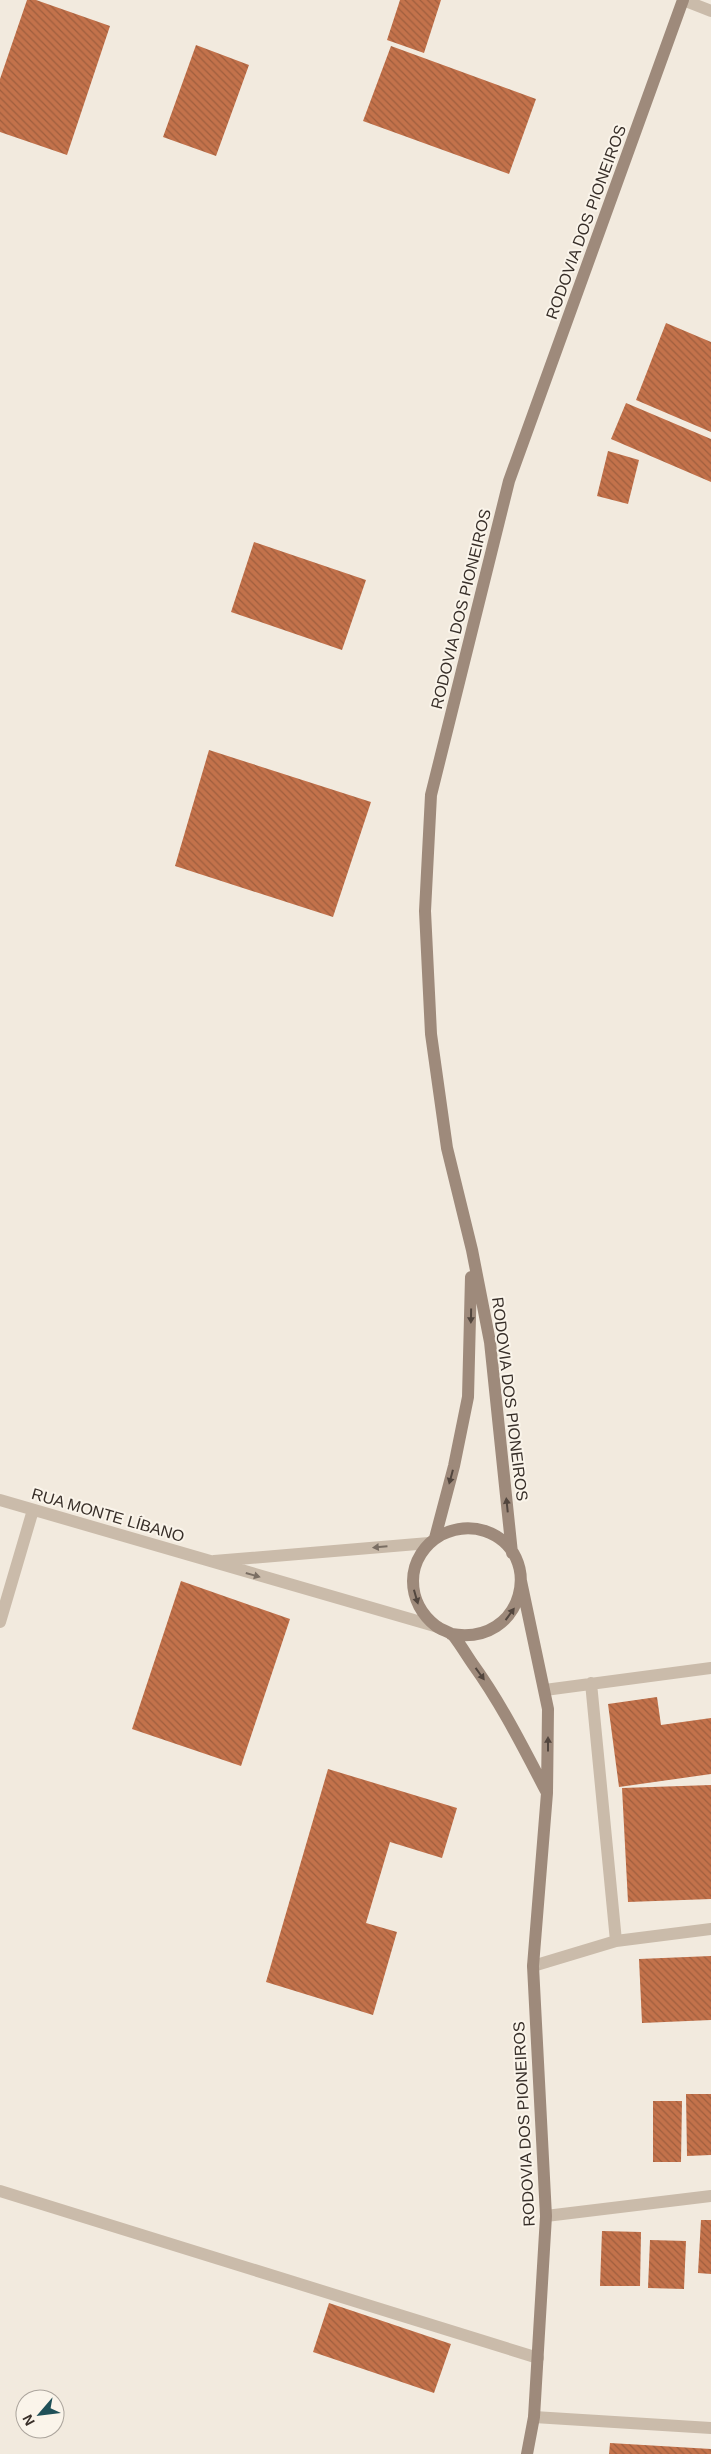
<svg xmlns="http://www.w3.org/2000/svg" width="711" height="2454" font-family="Arial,sans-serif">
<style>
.building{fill:url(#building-back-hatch)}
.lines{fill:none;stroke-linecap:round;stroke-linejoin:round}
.street{stroke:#cabbaa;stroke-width:12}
.secondary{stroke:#9e8a7b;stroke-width:12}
.oneway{fill:#52463e}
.oneway2{fill:#7a6e63}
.labels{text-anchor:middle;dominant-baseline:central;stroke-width:4;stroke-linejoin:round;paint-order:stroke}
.street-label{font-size:16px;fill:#382f29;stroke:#faf4ea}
</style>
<defs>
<pattern id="building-back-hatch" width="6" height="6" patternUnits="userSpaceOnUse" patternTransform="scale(1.25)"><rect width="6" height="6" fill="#c3724b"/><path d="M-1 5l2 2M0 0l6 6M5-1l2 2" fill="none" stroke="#9f5e3e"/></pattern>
</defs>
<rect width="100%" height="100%" fill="#f2eade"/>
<path class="building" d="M27 0H36L110 26 67 155 0 132V79Z
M400 0H441L424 53 387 40Z
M196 45 249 65 216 156 163 137Z
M391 46 536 99 509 174 363 121Z
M666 323 711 342V432L636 400Z
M626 403 711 439V482L611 439Z
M608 451 639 460 628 504 597 496Z
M254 542 366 580 342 650 231 612Z
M209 750 371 802 333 917 175 866Z
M181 1581 290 1619 241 1766 132 1729Z
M657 1697 661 1725 711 1718V1774L619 1787 608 1704Z
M328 1769 457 1808 442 1858 390 1842 366 1923 397 1932 373 2015 266 1982Z
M711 1785V1899L628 1902 622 1788Z
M711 1956V2020L642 2023 639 1959Z
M686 2094H711V2155L687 2156Z
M653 2101H682L681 2162H653Z
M701 2220H711V2274L698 2273Z
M602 2231 641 2232 640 2286H600Z
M650 2240 686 2241 684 2289 648 2288Z
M329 2303 451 2344 434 2393 313 2352Z
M610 2443 711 2449V2454H609Z"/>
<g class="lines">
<path class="street" d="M683 0 711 11
M0 1500C146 1543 292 1586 438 1627
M214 1561 429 1543
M0 1622 33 1510
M591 1683 616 1941
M545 1690 711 1668
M533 1966 616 1941 711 1929
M0 2191 538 2358
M546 2216 711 2196
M534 2417 711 2428"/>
<path class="secondary" d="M435 1538 454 1466 468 1397 471 1277
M512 1553 490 1342 472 1250 447 1148 431 1034 425 911 431 795 509 481 683 0
M521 1581 548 1709 547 1793 533 1966 546 2216 534 2417 527 2454
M451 1634C525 1647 546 1552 485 1531 470 1526 455 1528 441 1535 425 1544 413 1561 413 1581 413 1599 422 1615 436 1626 441 1630 448 1631 453 1635 460 1644 466 1654 472 1663 501 1703 523 1747 546 1791"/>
</g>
<defs><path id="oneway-solid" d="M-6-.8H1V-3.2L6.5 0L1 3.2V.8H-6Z" transform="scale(1.25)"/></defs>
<g class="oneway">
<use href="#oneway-solid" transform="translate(471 1316) rotate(91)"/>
<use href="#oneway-solid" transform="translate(451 1477) rotate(105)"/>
<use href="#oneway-solid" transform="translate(507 1505) rotate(-96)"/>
<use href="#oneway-solid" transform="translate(416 1597) rotate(74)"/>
<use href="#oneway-solid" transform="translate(510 1614) rotate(-54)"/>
<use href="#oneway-solid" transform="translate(480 1674) rotate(54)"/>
<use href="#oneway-solid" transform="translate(548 1744) rotate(-90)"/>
</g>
<g class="oneway2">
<use href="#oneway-solid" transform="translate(380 1547) rotate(175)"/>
<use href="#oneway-solid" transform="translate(253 1575) rotate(16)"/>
</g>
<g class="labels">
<g class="street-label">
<text transform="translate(586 222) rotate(-70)">RODOVIA DOS PIONEIROS</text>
<text transform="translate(461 609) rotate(-76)">RODOVIA DOS PIONEIROS</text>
<text transform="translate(510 1399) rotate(83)">RODOVIA DOS PIONEIROS</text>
<text transform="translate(108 1515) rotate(16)">RUA MONTE LÍBANO</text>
<text transform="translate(524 2124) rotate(-93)">RODOVIA DOS PIONEIROS</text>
</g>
</g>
<g transform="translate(40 2414) rotate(242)"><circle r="24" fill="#faf4ea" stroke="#aca59d"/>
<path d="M0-4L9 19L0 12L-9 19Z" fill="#1f5058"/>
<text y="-8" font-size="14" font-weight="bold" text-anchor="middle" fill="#382f29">N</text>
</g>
</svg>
